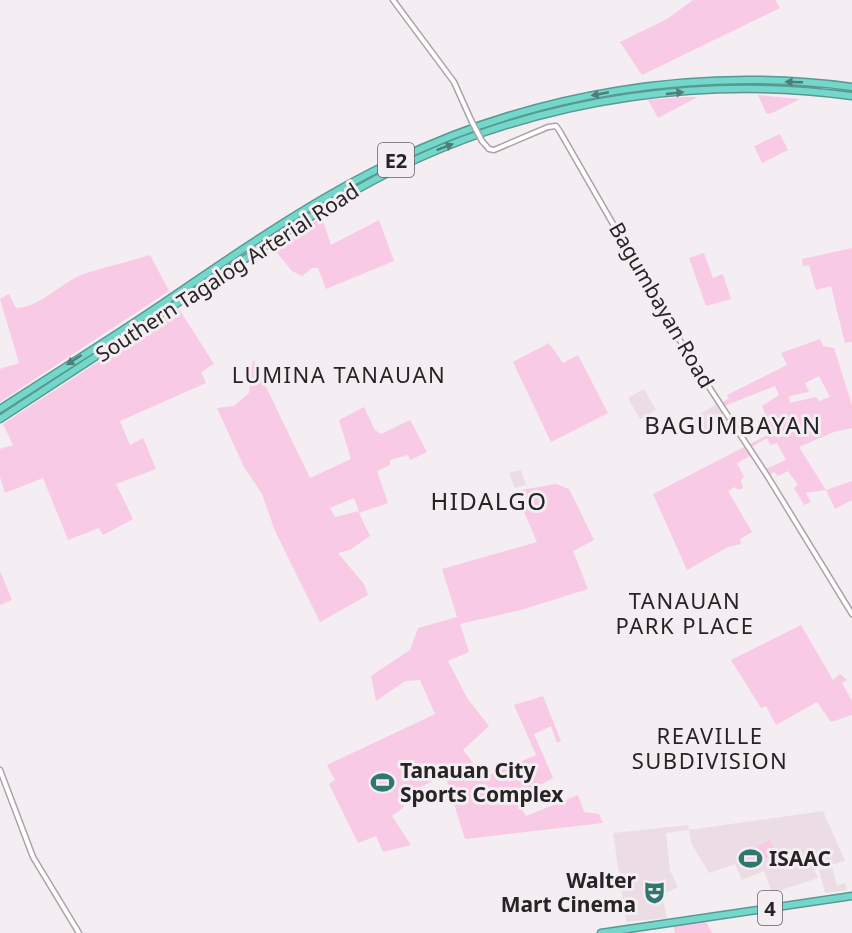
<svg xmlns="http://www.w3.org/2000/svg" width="852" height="933" font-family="'Noto Sans',sans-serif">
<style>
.built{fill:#ecdde5}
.green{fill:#f8cae6;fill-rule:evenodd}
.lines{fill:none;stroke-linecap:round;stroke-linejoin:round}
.secondary-casing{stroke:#aaa3a7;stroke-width:7}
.highway-casing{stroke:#589991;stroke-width:9}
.secondary{stroke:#fff;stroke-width:4}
.highway{stroke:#73d8cb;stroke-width:6}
.secondary-bridge-casing{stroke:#aaa3a7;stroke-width:7;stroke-linecap:butt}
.secondary-bridge{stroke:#fff;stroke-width:4}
.oneway{fill:#4d7e78}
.labels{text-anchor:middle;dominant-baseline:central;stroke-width:6;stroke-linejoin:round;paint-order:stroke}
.shield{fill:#f4edf1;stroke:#646063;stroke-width:1.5}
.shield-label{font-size:20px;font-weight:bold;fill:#272426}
.street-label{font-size:21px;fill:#272426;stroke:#f4edf1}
.poi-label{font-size:21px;font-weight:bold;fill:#272426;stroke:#f4edf1;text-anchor:start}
.neighbourhood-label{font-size:22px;letter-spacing:1.5px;fill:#272426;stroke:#f4edf1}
.quarter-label{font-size:24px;letter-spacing:1.5px;fill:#272426;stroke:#f4edf1}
</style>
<rect width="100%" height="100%" fill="#f4edf1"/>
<path class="built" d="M644 389 656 410 640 419 628 398Z
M716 404 729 423 705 437 691 420Z
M521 470 526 485 515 488 509 473Z
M823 811 845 861 814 870 818 878 772 893 764 871 742 880 735 864 709 873 691 843 689 830 666 833 670 871 678 887 662 895 667 918 626 922 613 833 688 825 689 830Z
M832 867 838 889V885L845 883 847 890 825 893 819 870Z"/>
<path class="green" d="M693 0H775L780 8 642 75 620 42 667 19Z
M758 95 800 99 770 114 766 113Z
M684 97H698L658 118 648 100Z
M780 134 788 150 762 163 754 146Z
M322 217 331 245 379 220 394 261 326 289 318 268H312L302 276 292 271 273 248Z
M852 248V342L845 343 831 286 816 290 809 265 803 266 802 259Z
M704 253 713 278 723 274 731 299 706 306 689 258Z
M150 255 169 291 0 402V369L19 363 0 299 9 294 16 308C43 307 62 280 87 273 108 266 129 262 150 255Z
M179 309 214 364 201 372 206 383 120 421 130 445 143 438 156 469 116 484 133 519 103 535 99 528 68 540 43 478 5 493 0 477V449L13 445 3 424Z
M820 339 823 346 834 348 852 405V428L834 432 799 447 826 490 852 481V500L835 509 826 490 806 493 811 502 804 505 794 488 798 485 788 471 778 476 774 472 767 476 763 470 786 460 777 443 770 445 767 438 750 448 754 454 737 463 744 477 741 480 743 488 738 490 735 487 728 491 752 532 740 539 741 544 728 547 687 570 653 494 773 432 762 406 779 395 775 386 722 407 720 404 729 398 727 395 787 365 781 353ZM819 376 830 397 819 401 816 397 790 403 789 396 809 392 805 383Z
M549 343 563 363 578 355 608 413 551 442 513 362Z
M253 360 310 478 351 459 339 420 364 407 375 430 381 434 410 420 427 452 410 460 408 455 390 460V465L377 471 388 503 359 513 370 536 350 550 338 553 364 584 368 595 320 622 275 531 262 494 244 467 217 408 234 406 249 393ZM354 498 359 511 335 517 330 508Z
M556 484 569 489 594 540 573 551 588 589 521 610 460 624 469 652 448 661 467 698 489 726 463 750 484 777 536 755 514 705 543 696 561 741 557 743 551 726 534 734 553 778 515 799 526 816 578 795 584 812 599 814 603 823 465 839 445 775 400 797 404 807 392 816 411 845 383 852 376 836 358 843 329 784 335 780 327 765 435 714 420 680 405 681 376 701 371 676 410 650 418 628 457 617 442 569 537 542 515 491Z
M0 571 12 600 0 605Z
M801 625 833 680 840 674 847 680 842 683 852 701V715L831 722 817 702 776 725 766 706 761 708 731 660Z
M770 840 775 854 744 868 739 856 758 849 757 846Z
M704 918 712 933H675L672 923Z"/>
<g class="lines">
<defs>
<path id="secondary" d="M393 0 454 82 471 120
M482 141 489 149 494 150 548 127 556 126 559 130 690 358 768 477 852 614
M0 770 33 857 79 933"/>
<path id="highway" d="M0 409C54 374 109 340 162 304 237 253 312 200 394 161 534 93 698 66 852 87
M0 419C75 370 150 321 225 272 288 231 350 189 419 158 553 98 707 76 852 96
M601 933 852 896"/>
</defs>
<use href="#secondary" class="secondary-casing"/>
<use href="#highway" class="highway-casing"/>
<use href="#secondary" class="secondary"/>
<use href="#highway" class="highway"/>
<defs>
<path id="secondary-bridge" d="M471 120 482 141"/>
</defs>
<use href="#secondary-bridge" class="secondary-bridge-casing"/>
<use href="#secondary-bridge" class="secondary-bridge"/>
</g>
<defs><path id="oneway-solid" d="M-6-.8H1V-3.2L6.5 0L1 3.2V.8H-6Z" transform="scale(1.5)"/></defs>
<g class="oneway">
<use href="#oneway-solid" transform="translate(794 82) rotate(-178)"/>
<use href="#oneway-solid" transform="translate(675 93) rotate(-6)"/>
<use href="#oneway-solid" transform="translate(600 94) rotate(169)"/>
<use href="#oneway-solid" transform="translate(445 147) rotate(-21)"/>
<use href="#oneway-solid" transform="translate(74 360) rotate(147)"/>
</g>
<defs>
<symbol id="stadium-bare" viewBox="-9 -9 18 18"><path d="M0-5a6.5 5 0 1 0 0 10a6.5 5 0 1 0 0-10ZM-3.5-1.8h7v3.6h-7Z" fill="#30776f" stroke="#f4edf1" stroke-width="2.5" paint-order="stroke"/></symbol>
<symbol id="theatre-bare" viewBox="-9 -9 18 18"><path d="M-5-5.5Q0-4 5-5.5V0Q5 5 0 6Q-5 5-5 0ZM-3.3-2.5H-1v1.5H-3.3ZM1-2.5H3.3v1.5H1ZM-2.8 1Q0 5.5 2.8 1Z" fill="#30776f" stroke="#f4edf1" stroke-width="2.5" paint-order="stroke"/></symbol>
</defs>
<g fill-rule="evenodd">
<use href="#stadium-bare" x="366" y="766" width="33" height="33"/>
<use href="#stadium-bare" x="734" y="842" width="33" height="33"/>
<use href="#theatre-bare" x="638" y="876" width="33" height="33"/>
</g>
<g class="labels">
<g class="shield">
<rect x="378" y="143" width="36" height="34" rx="4.5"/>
<rect x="758" y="891" width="24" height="34" rx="4.5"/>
</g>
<g class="shield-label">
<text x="396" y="160">E2</text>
<text x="770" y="908">4</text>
</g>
<g class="street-label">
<text transform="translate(227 272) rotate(-33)">Southern Tagalog Arterial Road</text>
<text transform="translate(662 305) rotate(60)">Bagumbayan Road</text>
</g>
<g class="poi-label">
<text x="400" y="770">Tanauan City<tspan x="400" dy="24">Sports Complex</tspan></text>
<text x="769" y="858">ISAAC</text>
<text x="636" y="880" text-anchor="end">Walter<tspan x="636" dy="24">Mart Cinema</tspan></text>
</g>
<g class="neighbourhood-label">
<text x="339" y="374">LUMINA TANAUAN</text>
<text x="685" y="600">TANAUAN<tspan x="685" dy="25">PARK PLACE</tspan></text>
<text x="710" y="735">REAVILLE<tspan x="710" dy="25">SUBDIVISION</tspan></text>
</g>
<g class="quarter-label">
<text x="733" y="424">BAGUMBAYAN</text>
<text x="489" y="500">HIDALGO</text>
</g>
</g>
</svg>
